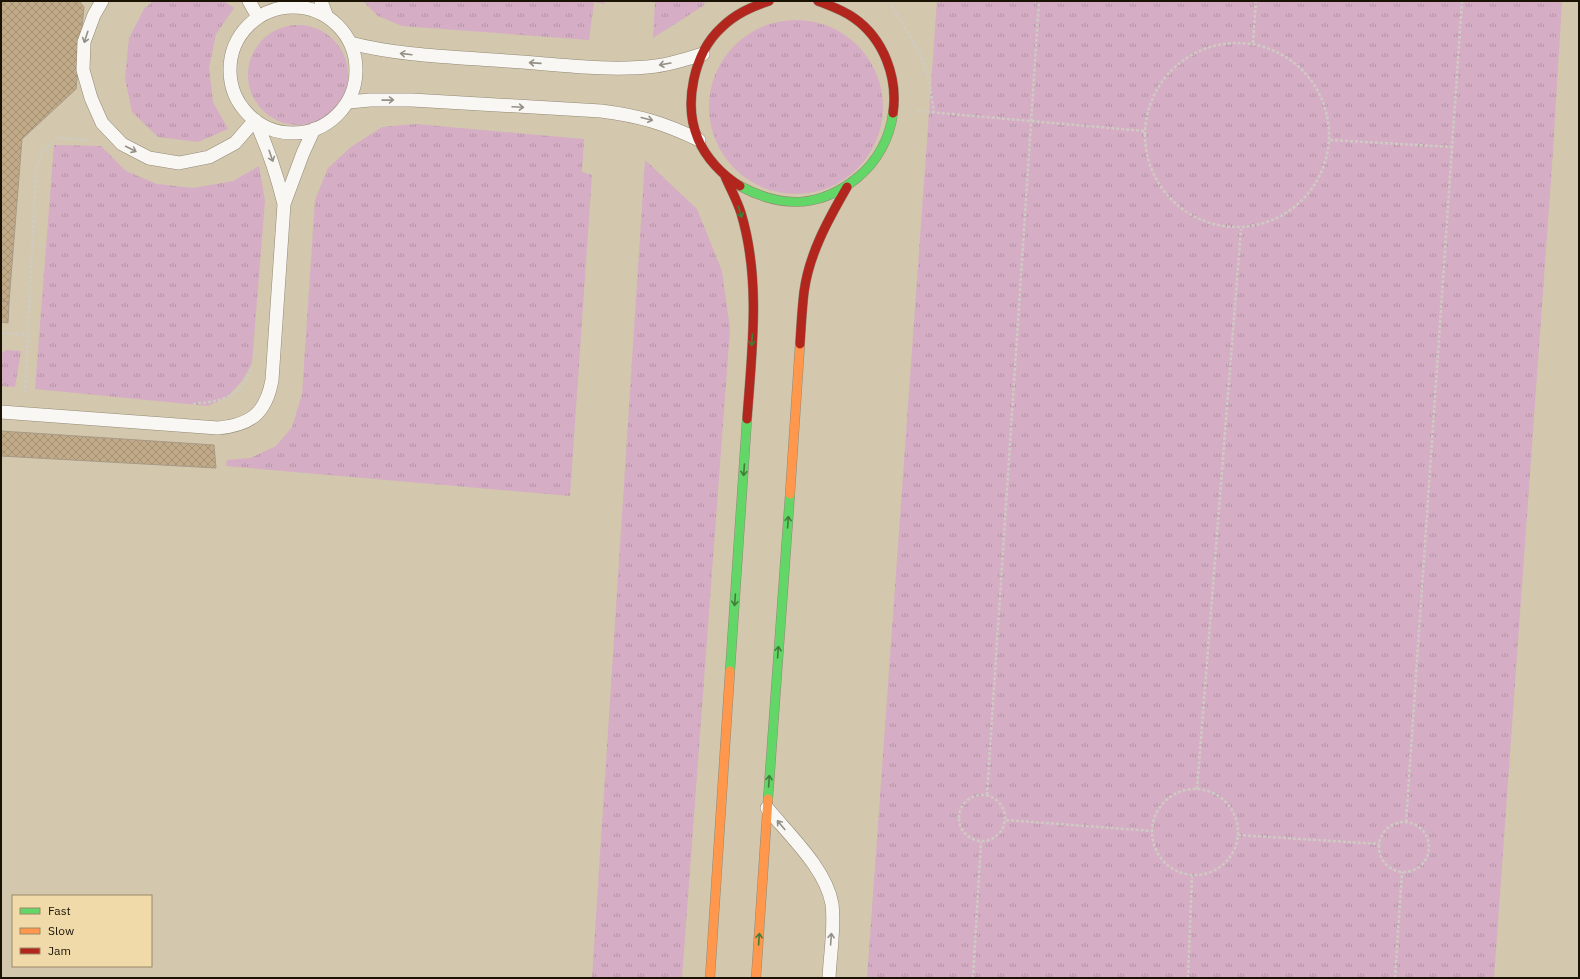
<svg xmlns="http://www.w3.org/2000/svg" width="1580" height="979" font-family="'IBM Plex Sans',sans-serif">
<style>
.grass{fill:url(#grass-tufts)}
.building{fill:url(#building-cross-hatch);stroke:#a79a88}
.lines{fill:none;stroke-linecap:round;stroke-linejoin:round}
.lane-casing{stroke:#928975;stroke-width:14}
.fast-casing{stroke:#928975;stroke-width:10}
.slow-casing{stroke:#928975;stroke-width:10}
.jam-casing{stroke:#928975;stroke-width:10}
.path{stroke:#cfcbc3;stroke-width:2.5;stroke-dasharray:3 2;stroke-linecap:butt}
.lane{stroke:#f8f7f3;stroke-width:13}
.fast{stroke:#63d668;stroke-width:9}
.slow{stroke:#ff974d;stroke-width:9}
.jam{stroke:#b3261e;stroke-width:9}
.oneway{stroke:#949087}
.oneway2{stroke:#427e3a}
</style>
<defs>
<pattern id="grass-tufts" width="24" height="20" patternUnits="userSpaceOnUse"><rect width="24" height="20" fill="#d5adc4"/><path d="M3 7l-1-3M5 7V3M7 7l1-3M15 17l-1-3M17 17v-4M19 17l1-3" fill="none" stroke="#b694a7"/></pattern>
<pattern id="building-cross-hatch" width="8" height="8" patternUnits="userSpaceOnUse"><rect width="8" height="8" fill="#c0aa88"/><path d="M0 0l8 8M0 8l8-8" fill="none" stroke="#a49174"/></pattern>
</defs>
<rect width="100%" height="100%" fill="#d3c7ad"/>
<path class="grass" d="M153 1H224L234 8 216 34 209 68 213 102 228 129 198 142 158 137 132 112 125 79 129 38 144 9Z
M363 1H605L604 4 594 2 589 40 402 26 378 16Z
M655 1H706L703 6 653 38Z
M937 1H1562L1553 151 1494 978H867Z
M709 107a87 87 0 1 1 174 0a87 87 0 1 1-174 0Z
M248 75a50 50 0 1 1 100 0a50 50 0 1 1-100 0Z
M416 124 584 139 582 172 592 175 570 496 226 466 227 460 250 458 276 446 292 427 302 394 315 200 328 168 351 147 382 127Z
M54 145 101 146 126 171 157 184 193 188 233 181 259 166 265 201 252 363 242 381 227 397 208 406 35 389Z
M645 160 697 209 722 271 730 329 682 978H592Z
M6 350 21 351 15 387 1 386V354Z"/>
<path class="building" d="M1 1H79L84 7 76 89 22 139 9 302 1 301Z
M1 301 9 302 8 323 1 322Z
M1 431 214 445 216 468 1 456Z"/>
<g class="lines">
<defs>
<path id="lane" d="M102 1 94 15 84 42 83 70 91 98 102 123 122 144 149 158 179 163 209 157 235 143 255 120C268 148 277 175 284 204
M249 1 258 17
M321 1 327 17
M230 70a63 63 0 1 1 126 0a63 63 0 1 1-126 0Z
M350 43C401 56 454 57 507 61 554 64 609 72 656 66 672 64 687 59 703 54
M349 102 370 100H412L601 111C640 116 664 123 699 140
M1 412 218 428C251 425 266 413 272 380L284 204 303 153 314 129
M767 808C790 836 826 869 832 904 835 927 830 955 829 978"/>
<path id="fast" d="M740 186C782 209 820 208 857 178 877 162 890 138 893 113
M730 671 747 419
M768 799 790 494"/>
<path id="slow" d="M790 494 800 344
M710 978 730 671
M756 978 768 799"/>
<path id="jam" d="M818 1C831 6 843 10 854 18 884 39 898 78 893 113
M725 176C730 188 737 200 741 213 761 279 752 351 747 419
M740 186C722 175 706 158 698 139 683 104 694 53 721 28 735 14 751 7 769 1
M800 344C801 327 802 309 804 292 809 254 828 220 847 187"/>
</defs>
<use href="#lane" class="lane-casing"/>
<use href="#fast" class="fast-casing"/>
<use href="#slow" class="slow-casing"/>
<use href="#jam" class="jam-casing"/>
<path class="path" d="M889 1 920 53 929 79 934 113
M1145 135a92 92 0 1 1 184 0a92 92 0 1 1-184 0Z
M1253 43 1256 1
M917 111 1144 131
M1330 140 1452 147
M1 333 28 335
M25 393 36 170 42 152 58 138 90 140
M193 404C222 401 240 398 251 369
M1152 832a43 43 0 1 1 86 0a43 43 0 1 1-86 0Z
M1197 789 1241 229
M959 818a23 23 0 1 1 46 0a23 23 0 1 1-46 0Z
M987 795 1039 1
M1006 820 1152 831
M1406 822 1462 1
M1379 847a25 25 0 1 1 50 0a25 25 0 1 1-50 0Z
M1238 835 1379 844
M973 978 981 842
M1188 978 1192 876
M1395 978 1402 872"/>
<use href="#lane" class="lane"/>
<use href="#fast" class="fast"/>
<use href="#slow" class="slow"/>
<use href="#jam" class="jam"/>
</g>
<defs><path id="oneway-shaft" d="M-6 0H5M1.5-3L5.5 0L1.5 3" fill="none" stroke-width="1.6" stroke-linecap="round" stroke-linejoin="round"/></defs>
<g class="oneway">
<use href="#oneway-shaft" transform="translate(86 37) rotate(108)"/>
<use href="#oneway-shaft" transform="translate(406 54) rotate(-173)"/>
<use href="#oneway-shaft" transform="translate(535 63) rotate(-176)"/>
<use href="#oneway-shaft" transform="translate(665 64) rotate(170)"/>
<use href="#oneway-shaft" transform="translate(388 100) rotate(-1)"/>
<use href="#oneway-shaft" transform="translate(518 107) rotate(3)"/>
<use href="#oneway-shaft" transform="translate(647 119) rotate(14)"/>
<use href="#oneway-shaft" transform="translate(131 149) rotate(27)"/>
<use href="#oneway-shaft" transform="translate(271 156) rotate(71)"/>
<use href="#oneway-shaft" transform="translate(781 825) rotate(-130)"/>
<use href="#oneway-shaft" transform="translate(831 939) rotate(-86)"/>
</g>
<g class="oneway2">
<use href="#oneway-shaft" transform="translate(740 212) rotate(72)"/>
<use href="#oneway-shaft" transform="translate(752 340) rotate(94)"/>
<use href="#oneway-shaft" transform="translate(744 470) rotate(94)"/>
<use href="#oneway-shaft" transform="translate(788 522) rotate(-86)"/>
<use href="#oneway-shaft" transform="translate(735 600) rotate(94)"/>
<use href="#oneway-shaft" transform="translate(778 652) rotate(-86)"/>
<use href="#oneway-shaft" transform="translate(769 781) rotate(-86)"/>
<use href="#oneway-shaft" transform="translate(759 939) rotate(-86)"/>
</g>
<rect width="1580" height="979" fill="none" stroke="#1a1202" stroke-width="4"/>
<rect x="12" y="895" width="140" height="72" fill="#f0daaa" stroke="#9a8a67"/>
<rect x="20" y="908" width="20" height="6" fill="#63d668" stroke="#9a8a67"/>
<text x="48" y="915" font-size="12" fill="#1a1202">Fast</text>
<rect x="20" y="928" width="20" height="6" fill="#ff974d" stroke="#9a8a67"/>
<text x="48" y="935" font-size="12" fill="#1a1202">Slow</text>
<rect x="20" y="948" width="20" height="6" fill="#b3261e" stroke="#9a8a67"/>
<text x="48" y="955" font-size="12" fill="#1a1202">Jam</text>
</svg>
